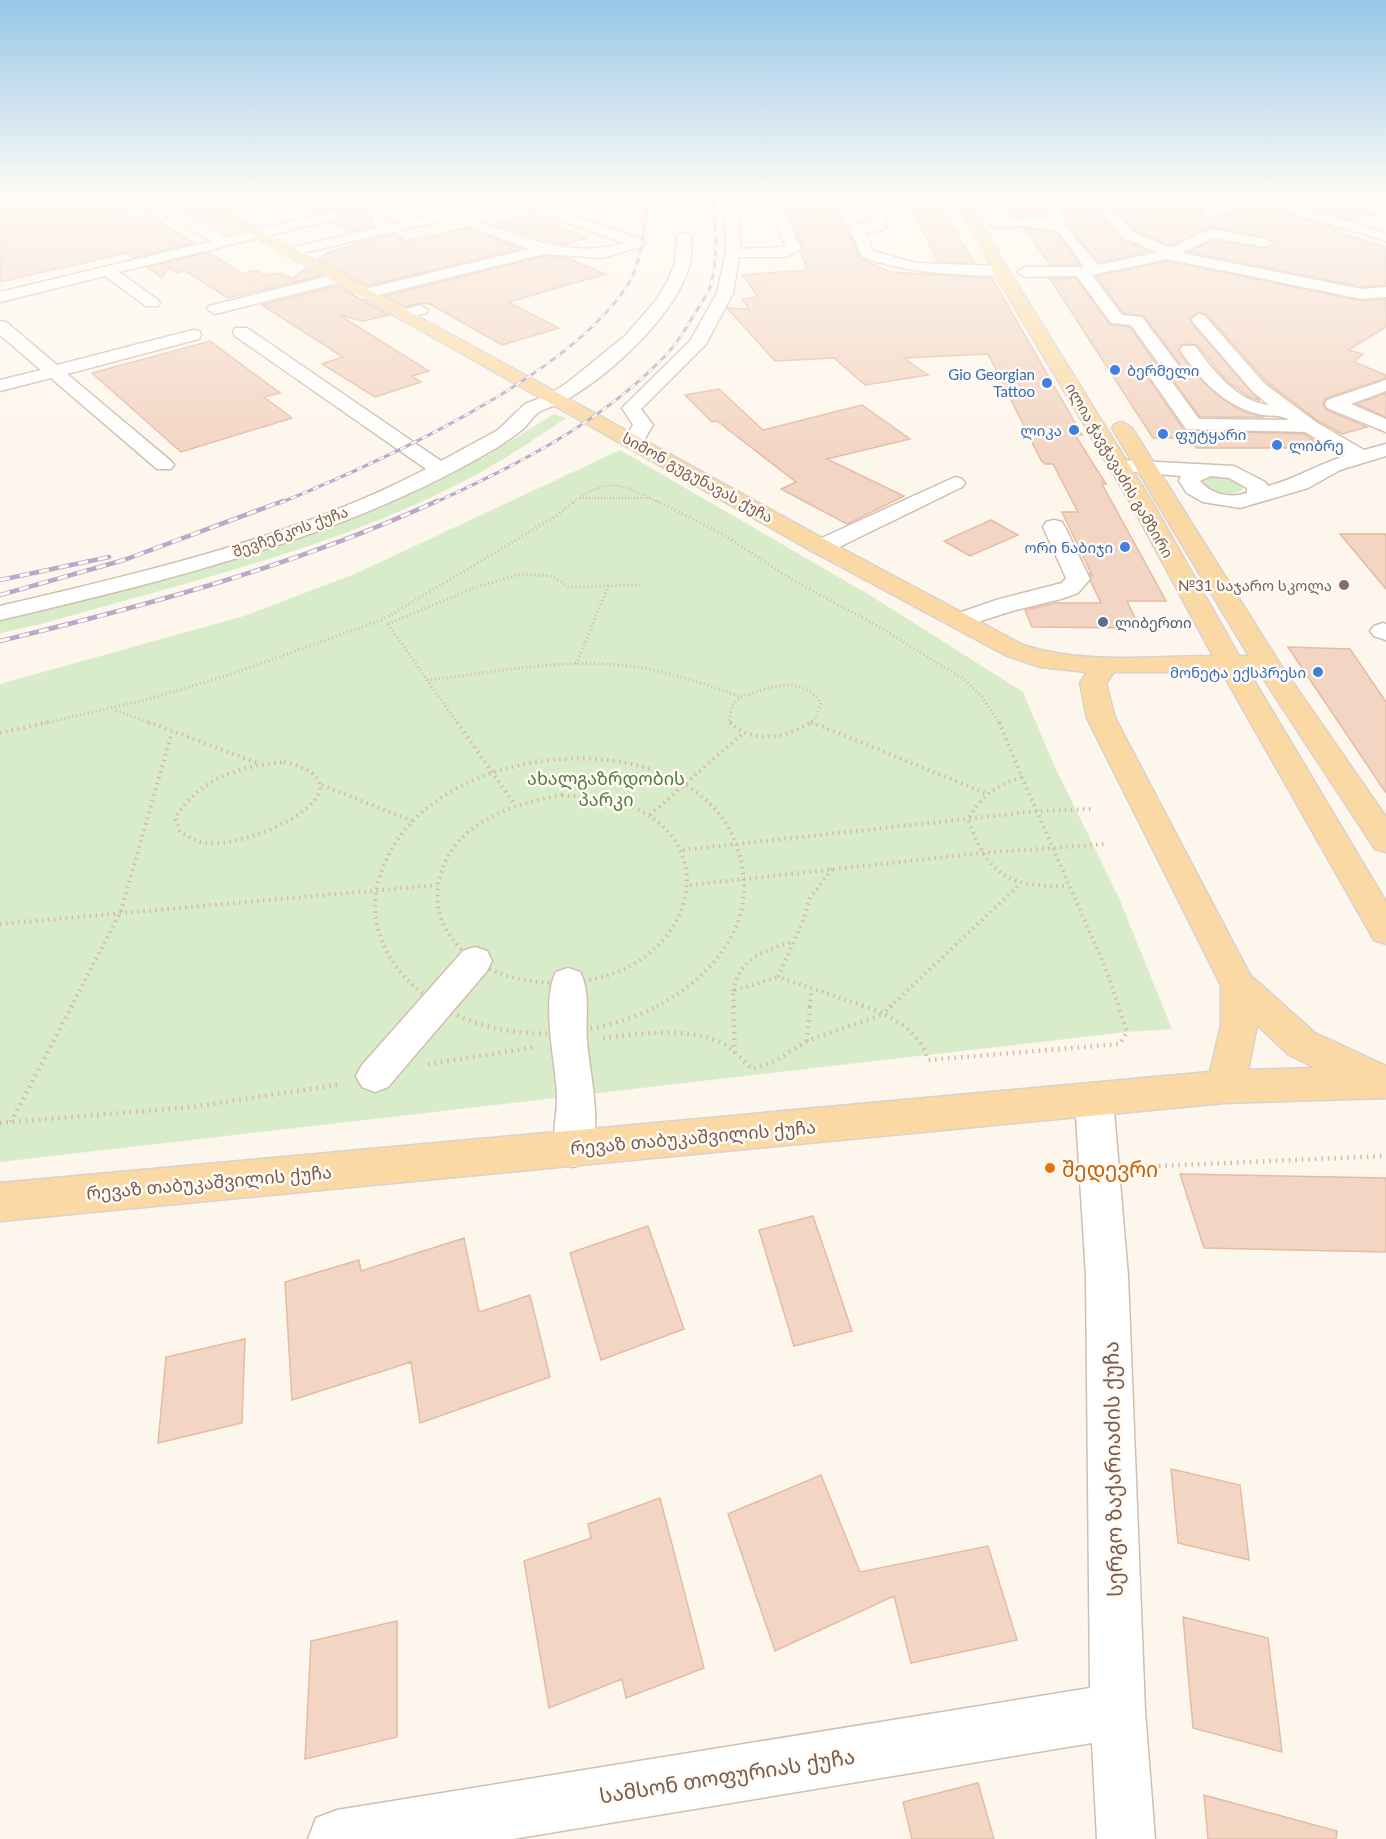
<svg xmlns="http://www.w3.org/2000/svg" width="1386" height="1839" font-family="Lato,'Noto Sans Georgian',sans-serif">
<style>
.green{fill:#d8ecc9}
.building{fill:#f3d5c3;stroke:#e6bba3;stroke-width:1.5}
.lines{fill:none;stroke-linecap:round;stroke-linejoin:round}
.minor-casing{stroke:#d1beb0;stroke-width:3}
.major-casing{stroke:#dad1cd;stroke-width:3}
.path-far4{stroke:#d9b8a5;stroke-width:1.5;stroke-dasharray:1 2;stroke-linecap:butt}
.path-far3{stroke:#d9b8a5;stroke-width:2;stroke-dasharray:1 2;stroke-linecap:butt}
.path-far2{stroke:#d9b8a5;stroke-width:3;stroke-dasharray:1 3;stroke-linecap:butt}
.path-far1{stroke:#d9b8a5;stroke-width:4;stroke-dasharray:1.5 4.5;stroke-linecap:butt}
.path{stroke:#d9b8a5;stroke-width:4.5;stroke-dasharray:1.5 5;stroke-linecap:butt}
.minor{fill:#fff;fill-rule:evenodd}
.major{fill:#fbd9a5;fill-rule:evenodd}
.rail-far1-casing{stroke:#b9a8c9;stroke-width:3}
.rail-casing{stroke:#b9a8c9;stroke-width:4.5}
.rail-far1{stroke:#fffaf3;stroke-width:2;stroke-dasharray:6;stroke-linecap:butt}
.rail{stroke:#fffaf3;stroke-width:3;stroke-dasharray:10;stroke-linecap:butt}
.shop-dot{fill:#3f7fe0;stroke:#fffaf3;stroke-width:2}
.education-dot{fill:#8d6e63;stroke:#fffaf3;stroke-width:2}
.service-dot{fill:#5c6f8a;stroke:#fffaf3;stroke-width:2}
.food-dot{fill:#e8710a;stroke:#fffaf3;stroke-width:2}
.labels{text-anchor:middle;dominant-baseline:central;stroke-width:5;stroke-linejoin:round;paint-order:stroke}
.far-shop-label{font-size:15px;fill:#366cbe;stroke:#fffaf3;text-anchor:end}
.far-street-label{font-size:15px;fill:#7a5c4d;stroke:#fffaf3}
.far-education-label{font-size:15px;fill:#785e54;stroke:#fffaf3;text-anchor:end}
.far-service-label{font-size:15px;fill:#4e5e75;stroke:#fffaf3;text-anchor:start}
.park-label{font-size:18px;fill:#537a41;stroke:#fffaf3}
.street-label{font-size:18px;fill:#7a5c4d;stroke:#fffaf3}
.near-food-label{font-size:21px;fill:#c56008;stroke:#fffaf3;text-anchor:start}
.near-street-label{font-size:21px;fill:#7a5c4d;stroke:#fffaf3}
</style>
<rect width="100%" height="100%" fill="#fdf6ec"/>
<path class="green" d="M159 197H181L246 233 229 238Z
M554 414 566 418C530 442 495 466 456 485 326 551 180 584 41 624L0 633V621L168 578 292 540 385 505 490 454Z
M620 450 871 596 1023 692 1054 765 1119 898 1172 1029 1127 1032 0 1162V684L244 616 357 573Z
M1211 475 1231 478 1242 485 1243 489C1231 499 1209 494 1202 482Z"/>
<path class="building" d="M0 197H96L104 206 117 209 131 217 148 214 194 243 133 258 127 253 0 282Z
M300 197H340L369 216 374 226 348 232 334 222 342 219 343 213 334 209 321 212Z
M906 197H934L975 263 938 262Z
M1003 197H1034L1046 215 1016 217Z
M1052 197H1087L1121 239 1150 251 1099 263 1066 223 1069 219Z
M1105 197H1243L1203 208 1200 214 1210 219 1259 205 1337 229 1332 230 1386 247V285L1362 287 1188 252 1213 240 1265 249 1274 242 1265 237 1211 227 1171 246 1134 230Z
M1272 197H1317L1374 214 1351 220Z
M834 203 861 259 890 272 992 278 1082 435H1075L1106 484H1102L1166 601H1127L1140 628 1032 627 1025 610 1056 603H1101L1091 582 1090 574 1092 575 1062 512H1078L1053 464H1045L1041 460 988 354 904 358 928 375 865 385 834 358 775 361 727 308 749 309 742 299 758 297 743 275 807 270 801 252 803 248 785 204Z
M532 215 587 238 563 245 491 224Z
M468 228 521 249 367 286 318 259 325 254 361 242 396 234 406 241Z
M1025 228 1057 233 1080 265H1050Z
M209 252 242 274 255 270 265 276 280 273 292 279 306 268 320 276 228 298 185 271 177 273 169 268 162 278 147 267Z
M544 256 567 258 606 274 508 302 559 328 502 345 430 304 419 303 405 307 385 296Z
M1167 261 1362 301 1386 299V327L1348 350 1363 354 1354 362 1386 375V378L1326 398 1323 403 1326 410 1367 427 1342 434 1317 420 1267 382 1207 315 1200 312 1190 317 1191 323 1260 401 1248 396 1228 382 1197 345 1183 344 1178 351 1203 382 1222 399 1244 412 1265 417H1200L1173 380 1183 378 1186 372 1144 316 1123 313 1096 276Z
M1076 278 1109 324 1130 327 1158 366 1148 368 1145 374 1184 430 1304 434 1325 448H1196L1188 438H1153L1050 279Z
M337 286 389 315 363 321 339 315 429 371 412 376 421 382 375 397 322 364 343 357 262 305Z
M210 341 280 393 264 397 292 418 181 452 92 373Z
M719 389 763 430 862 405 910 439 827 459 904 496 847 524 781 489 796 482 717 421 712 422 685 395Z
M1386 393V417L1357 404Z
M991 520 1018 535 970 556 944 541Z
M1340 534H1386V589Z
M1288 647 1350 649 1386 702V793Z
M1180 1174 1386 1178V1252L1204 1248Z
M813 1216 852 1331 794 1346 759 1230Z
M648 1226 684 1329 601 1360 570 1253Z
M464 1238 479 1312 530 1295 550 1377 420 1423 411 1362 292 1400 285 1282 359 1260 361 1271Z
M245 1339 242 1423 158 1443 166 1357Z
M1171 1469 1240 1485 1249 1560 1178 1543Z
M821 1475 860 1572 988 1546 1017 1640 911 1663 894 1596 775 1651 728 1514Z
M660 1498 704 1668 626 1698 622 1679 549 1708 524 1561 591 1538 588 1524Z
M1183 1617 1268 1638 1282 1752 1193 1728Z
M397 1621V1737L305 1759 311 1641Z
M978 1783 994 1839H912L903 1802Z
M1204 1795 1337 1831 1336 1839H1208Z"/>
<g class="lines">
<defs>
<path id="minor" d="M104 197 130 199 154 197 226 237 335 211 342 215 340 218 119 272 158 300 160 303 158 306H146L105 276 0 302V292L212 241 143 203C131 207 111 210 101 202Z
M362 197H374L390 225 519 197 643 240 645 243 643 246 602 258 544 254 362 299 354 294 356 291 529 249 449 219 290 256 285 255 283 252 285 249 377 228ZM515 204 624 243C567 260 517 235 464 216Z
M766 197H778L801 249 786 257H739L733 293 706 344 641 409 653 425 641 445H627L624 441 633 425 622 408 690 341 717 293 726 253 725 209 732 205 768 204ZM772 212 786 247 740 249 739 213Z
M1036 197H1049L1067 220 1063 223 1098 265 1158 252 1123 238 1089 197H1102L1133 232 1171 248 1211 229 1265 239 1272 243 1265 247 1213 238 1181 253 1362 289 1386 287V297L1362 299 1167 259 1092 275 1122 315 1142 317 1184 373 1181 377 1169 378 1199 419 1289 420C1281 414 1269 417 1258 414 1223 405 1200 379 1180 350L1183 346H1195C1213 370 1237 402 1269 405L1253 392 1193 322 1191 319 1199 314 1205 316 1265 384 1316 422 1364 450 1386 444V456L1340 470 1308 488 1240 508 1203 502 1187 493 1179 481 1181 476 1112 470 1109 466 1112 462 1119 460 1234 466 1265 482 1268 486C1296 479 1318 464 1345 456L1305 432 1186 429 1147 373 1150 369 1162 368 1131 325 1111 323 1077 276 1025 277 1017 272 1025 267H1084L1058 231 1026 226 995 228 988 224 995 220 1050 217ZM1211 476 1229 478 1247 488V493C1230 499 1211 494 1200 481Z
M1245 197H1265L1386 233V241L1259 203 1209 217 1202 213 1204 210 1246 199Z
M1343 197H1386V203L1365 206Z
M876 210 883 214 887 227 880 231 865 232 873 251 916 263 1001 266 1009 271 1001 276C953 275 908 273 862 257L849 228 856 224 872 223 869 214Z
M684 232 691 236C690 245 692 254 690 263 677 315 609 376 564 401 556 406 547 407 539 412 533 416 529 423 524 428 516 435 507 441 498 447 347 537 170 580 0 620V606C144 572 294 538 426 469L235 336 233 332 235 328H247L441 461 498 430 525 404 548 395 567 383 625 336 657 299 667 282 675 264 677 236Z
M337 274 345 279 342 282 215 314 207 309 209 306Z
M420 305 428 310 426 313 402 320 394 315 396 312Z
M0 321 6 322 57 365 193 330 199 331 201 335 199 339 67 374 171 461 174 465 171 469H157L51 378 0 391V380L41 370 0 335Z
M1386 380V391L1351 404 1386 419V432L1327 408 1325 404 1327 400Z
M955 477 962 479 965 483 962 487 829 552H813L810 547 813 542Z
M1054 520 1062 522 1065 527 1090 579 1078 593 1061 599 1012 611 962 627 953 625 950 620 953 615 996 600 1062 583 1066 578 1043 527 1046 522Z
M1383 623 1386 624V640L1374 636 1370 631 1374 626Z
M475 947 487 951 492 961 487 971 388 1087 375 1092 362 1087 356 1076 362 1065 463 951Z
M568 968 580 972C591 992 585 1019 587 1041 590 1080 604 1124 587 1162L573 1167 559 1162C549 1139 558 1116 557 1093 555 1060 541 1001 556 972Z
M1094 1083 1107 1088 1113 1100 1128 1276 1145 1711 1155 1839H1097L1092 1743 513 1839H308L316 1818 337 1810 1090 1688 1086 1276 1075 1100 1081 1088Z"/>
<path id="major" d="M185 197H200L826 540 1023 645C1083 665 1151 656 1213 656L1130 502 993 271 954 197H966L1009 271 1152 502 1239 656H1249L1112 428 1115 424 1122 422 1132 428 1280 664 1386 817V852L1375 849 1259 672H1249L1386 902V944L1374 940 1222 672H1114L1106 683 1115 718 1250 975 1315 1033 1386 1066V1098L1224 1103 0 1221V1183L1210 1072 1221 1025V985L1087 718 1080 683 1087 672 1040 667 1005 655 810 550ZM1257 1025 1289 1055 1316 1068 1248 1070Z"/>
</defs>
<use href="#minor" class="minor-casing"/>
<use href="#major" class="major-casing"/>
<path class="path-far4" d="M683 197 697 212 686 218"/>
<path class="path-far3" d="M580 498H651
M573 503C608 475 624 485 660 503"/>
<path class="path-far2" d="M657 501 724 535 793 580 881 628 965 680 982 697 1000 724
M388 624 474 588 521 574 552 576 569 587 642 585
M388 624 458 724
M576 664 609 585
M427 680C490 673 557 659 621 665 662 669 702 683 741 697
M741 697C770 687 800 674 821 703L816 717 809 724
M116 710 152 724
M811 722 815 724
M41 724 145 700 229 675 384 619 556 516 575 501
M731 724 729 721 732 705 741 697"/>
<path class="path-far1" d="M148 722 260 764
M457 722 515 805
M730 722C751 745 787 738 811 722
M811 722 985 793
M999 722 1022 777C997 785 981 796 968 819 988 877 1009 887 1069 886
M0 733 48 722
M284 762C384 785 249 853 201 842 193 840 187 835 180 832L175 818C200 778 239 766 284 762Z
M1022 777 1105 967 1119 1007
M322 785 412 821
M562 795C582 798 606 797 625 804 702 831 706 912 643 958 596 993 503 992 461 949 444 931 435 913 438 888 445 826 509 804 562 795Z
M650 815 742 734
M683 850 1038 811 1093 809
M832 869 810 898 803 921 778 977 867 1007
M690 885 981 853 1107 844
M0 924 437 885
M733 991C739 959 764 950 793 942
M71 1007 121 911 172 732
M442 1007C404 983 377 953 375 907 374 887 383 864 393 847 463 726 740 720 744 886 745 940 701 984 655 1007
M734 1007 733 991 778 977
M810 1007 811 992
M890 1007 1020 884"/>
<path class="path" d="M440 1006C505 1046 592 1039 658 1006
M733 1006 735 1053
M862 1006 884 1013 892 1006
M603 1038C639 1034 690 1026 724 1044 735 1050 743 1061 752 1069L775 1061 807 1041 884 1014C905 1025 921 1036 928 1060L1120 1044 1127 1032 1118 1006
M807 1041 810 1006
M428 1064 536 1047
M11 1122 72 1006
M0 1123 192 1107 342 1084
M1133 1167 1386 1156"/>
<use href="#minor" class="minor"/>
<use href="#major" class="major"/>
<defs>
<path id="rail-far1" d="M280 503C380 462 564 379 625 289 643 263 644 228 648 197
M434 503C515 466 599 424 662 359 681 341 694 313 709 291 719 260 716 229 713 197"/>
<path id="rail" d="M0 580 109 557
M0 595 124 560 283 501
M0 641C149 605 297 565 437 501"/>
</defs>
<use href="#rail-far1" class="rail-far1-casing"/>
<use href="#rail" class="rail-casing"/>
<use href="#rail-far1" class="rail-far1"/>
<use href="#rail" class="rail"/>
</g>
<linearGradient id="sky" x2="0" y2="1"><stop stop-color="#97c7e8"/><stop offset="0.43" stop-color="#fefbf6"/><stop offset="1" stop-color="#fefbf6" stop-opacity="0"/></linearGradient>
<rect width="1386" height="454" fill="url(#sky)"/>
<g class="shop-dot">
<circle cx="1115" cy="370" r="6"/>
<circle cx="1047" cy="383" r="6"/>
<circle cx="1074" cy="430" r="6"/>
<circle cx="1163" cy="434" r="6"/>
<circle cx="1277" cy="445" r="6"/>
<circle cx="1125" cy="547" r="6"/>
<circle cx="1318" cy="672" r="6"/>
</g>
<circle class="education-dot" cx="1344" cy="585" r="6"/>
<circle class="service-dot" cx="1103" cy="622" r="6"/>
<circle class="food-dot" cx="1050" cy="1168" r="6"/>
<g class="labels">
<g class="far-shop-label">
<text x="1127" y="370" text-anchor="start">ბერმელი</text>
<text x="1035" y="374">Gio Georgian<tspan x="1035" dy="17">Tattoo</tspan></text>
<text x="1062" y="430">ლიკა</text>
<text x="1175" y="434" text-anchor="start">ფუტყარი</text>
<text x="1289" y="445" text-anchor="start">ლიბრე</text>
<text x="1113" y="547">ორი ნაბიჯი</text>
<text x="1306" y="672">მონეტა ექსპრესი</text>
</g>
<g class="far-street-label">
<text transform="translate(1120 470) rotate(60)">ილია ჭავჭავაძის გამზირი</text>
<text transform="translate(698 477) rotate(29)">სიმონ გუგუნავას ქუჩა</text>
<text transform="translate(290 531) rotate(-20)">შევჩენკოს ქუჩა</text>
</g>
<g class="far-education-label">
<text x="1332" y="585">№31 საჯარო სკოლა</text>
</g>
<g class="far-service-label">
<text x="1115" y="622">ლიბერთი</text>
</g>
<g class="park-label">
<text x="606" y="778">ახალგაზრდობის<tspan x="606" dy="21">პარკი</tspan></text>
</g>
<g class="street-label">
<text transform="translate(693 1137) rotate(-5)">რევაზ თაბუკაშვილის ქუჩა</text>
<text transform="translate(209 1182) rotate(-5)">რევაზ თაბუკაშვილის ქუჩა</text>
</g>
<g class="near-food-label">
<text x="1062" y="1168">შედევრი</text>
</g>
<g class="near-street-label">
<text transform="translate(1112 1469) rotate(-91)">სერგო ზაქარიაძის ქუჩა</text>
<text transform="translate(727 1775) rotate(-9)">სამსონ თოფურიას ქუჩა</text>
</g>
</g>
</svg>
